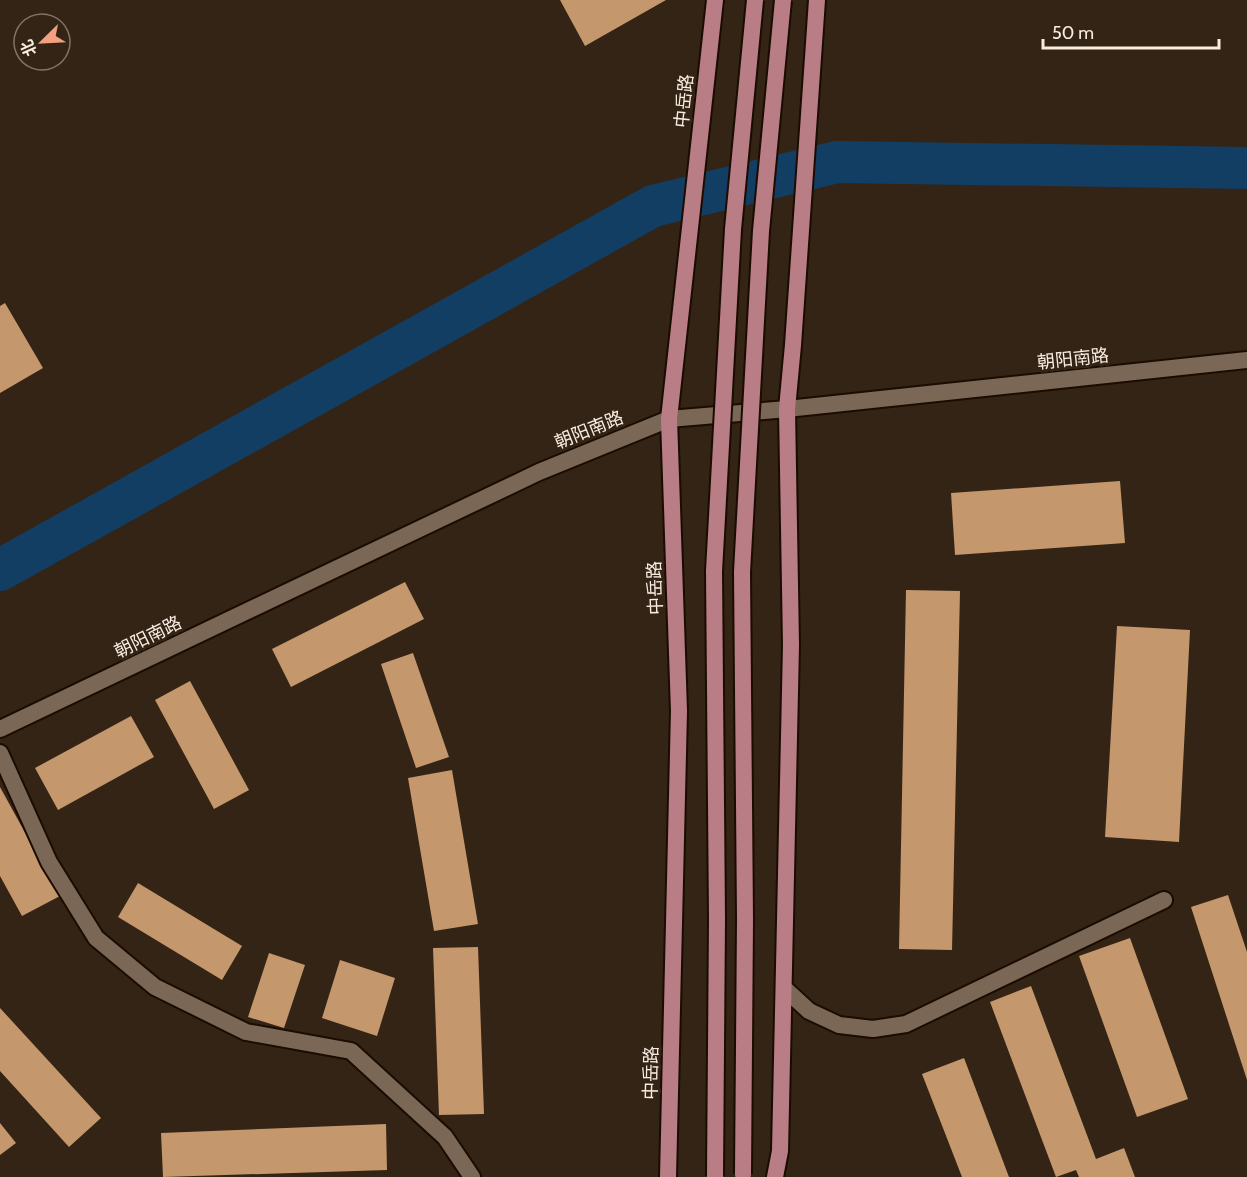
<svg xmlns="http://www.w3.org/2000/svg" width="1247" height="1177" font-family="Cabin,'Noto Sans SC',sans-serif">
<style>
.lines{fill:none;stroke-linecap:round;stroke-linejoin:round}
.river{stroke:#133e64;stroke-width:42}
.building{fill:#c5976c}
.minor-casing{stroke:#1b0c01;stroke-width:20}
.tertiary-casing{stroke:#1b0c01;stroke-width:20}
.primary-casing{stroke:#1b0c01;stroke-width:20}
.minor{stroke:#7b6756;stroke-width:16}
.tertiary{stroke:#7b6756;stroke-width:16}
.primary{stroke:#b87d85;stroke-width:16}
.primary-bridge-casing{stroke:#1b0c01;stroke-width:20;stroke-linecap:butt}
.primary-bridge{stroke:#b87d85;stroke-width:16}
.labels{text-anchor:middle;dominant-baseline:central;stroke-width:6;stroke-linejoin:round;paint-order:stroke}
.street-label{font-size:18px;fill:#f8ede3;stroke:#342415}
</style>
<rect width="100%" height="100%" fill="#342415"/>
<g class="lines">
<path class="river" d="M0 570 653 206 837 162 1247 168"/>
</g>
<path class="building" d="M560 0H666L585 46Z
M5 303 43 368 0 393V306Z
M1120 481 1125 543 955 555 951 493Z
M405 582 424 619 291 687 272 649Z
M906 590 960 591 952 950 899 949Z
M1117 626 1190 630 1179 842 1105 837Z
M413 653 449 757 416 768 381 664Z
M190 681 249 790 214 809 155 700Z
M131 716 154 757 58 810 35 768Z
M452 770 478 924 434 931 408 778Z
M0 787 60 896 22 916 0 876Z
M138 883 242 946 222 980 118 917Z
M1228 895 1247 952V1080L1191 907Z
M1130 938 1188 1099 1137 1117 1079 956Z
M478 947 484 1114 439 1115 433 948Z
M269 953 305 965 284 1028 248 1017Z
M340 960 395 978 377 1036 322 1018Z
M1031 986 1096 1159 1124 1148 1135 1177H1079L1076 1170 1056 1177 990 1002Z
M0 1008 101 1118 69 1147 0 1071Z
M964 1058 1009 1177H962L922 1074Z
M0 1123 16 1143 0 1155Z
M386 1124 387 1170 163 1177 161 1133Z"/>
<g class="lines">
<defs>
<path id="minor" d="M0 753 49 862 96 938 155 987 246 1032 351 1051 445 1137 472 1177
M784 988 809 1011 839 1025 873 1029 906 1024 1164 900"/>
<path id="tertiary" d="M0 729 539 472 669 419 787 409 1247 360"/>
<path id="primary" d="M668 1177 679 711 669 419 715 0
M775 1177 780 1151 791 645 787 409 793 345 817 0"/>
</defs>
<use href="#minor" class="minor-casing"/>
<use href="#tertiary" class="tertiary-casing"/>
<use href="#primary" class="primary-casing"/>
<use href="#minor" class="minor"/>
<use href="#tertiary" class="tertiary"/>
<use href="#primary" class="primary"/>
<defs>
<path id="primary-bridge" d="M743 1174 745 919 742 572 761 231 783 0
M715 1176 717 919 714 571 733 229 755 0"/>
</defs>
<use href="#primary-bridge" class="primary-bridge-casing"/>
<use href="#primary-bridge" class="primary-bridge"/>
</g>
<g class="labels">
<g class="street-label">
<text transform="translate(684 101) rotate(-84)">中岳路</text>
<text transform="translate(1073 359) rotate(-6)">朝阳南路</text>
<text transform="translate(589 430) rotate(-22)">朝阳南路</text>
<text transform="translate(655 588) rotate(-92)">中岳路</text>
<text transform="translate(148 637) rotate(-26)">朝阳南路</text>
<text transform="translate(651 1073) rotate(-89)">中岳路</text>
</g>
</g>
<g transform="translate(42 42) rotate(246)"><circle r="28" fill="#342415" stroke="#827467" stroke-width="1.5"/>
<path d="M0-4.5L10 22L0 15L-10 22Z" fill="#f3a081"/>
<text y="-9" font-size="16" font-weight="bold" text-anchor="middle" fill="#f8ede3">北</text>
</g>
<path d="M1043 39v9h176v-9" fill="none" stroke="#f8ede3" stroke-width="3"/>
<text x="1052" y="39" font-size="18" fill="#f8ede3" stroke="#342415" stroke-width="4.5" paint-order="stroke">50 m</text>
</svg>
